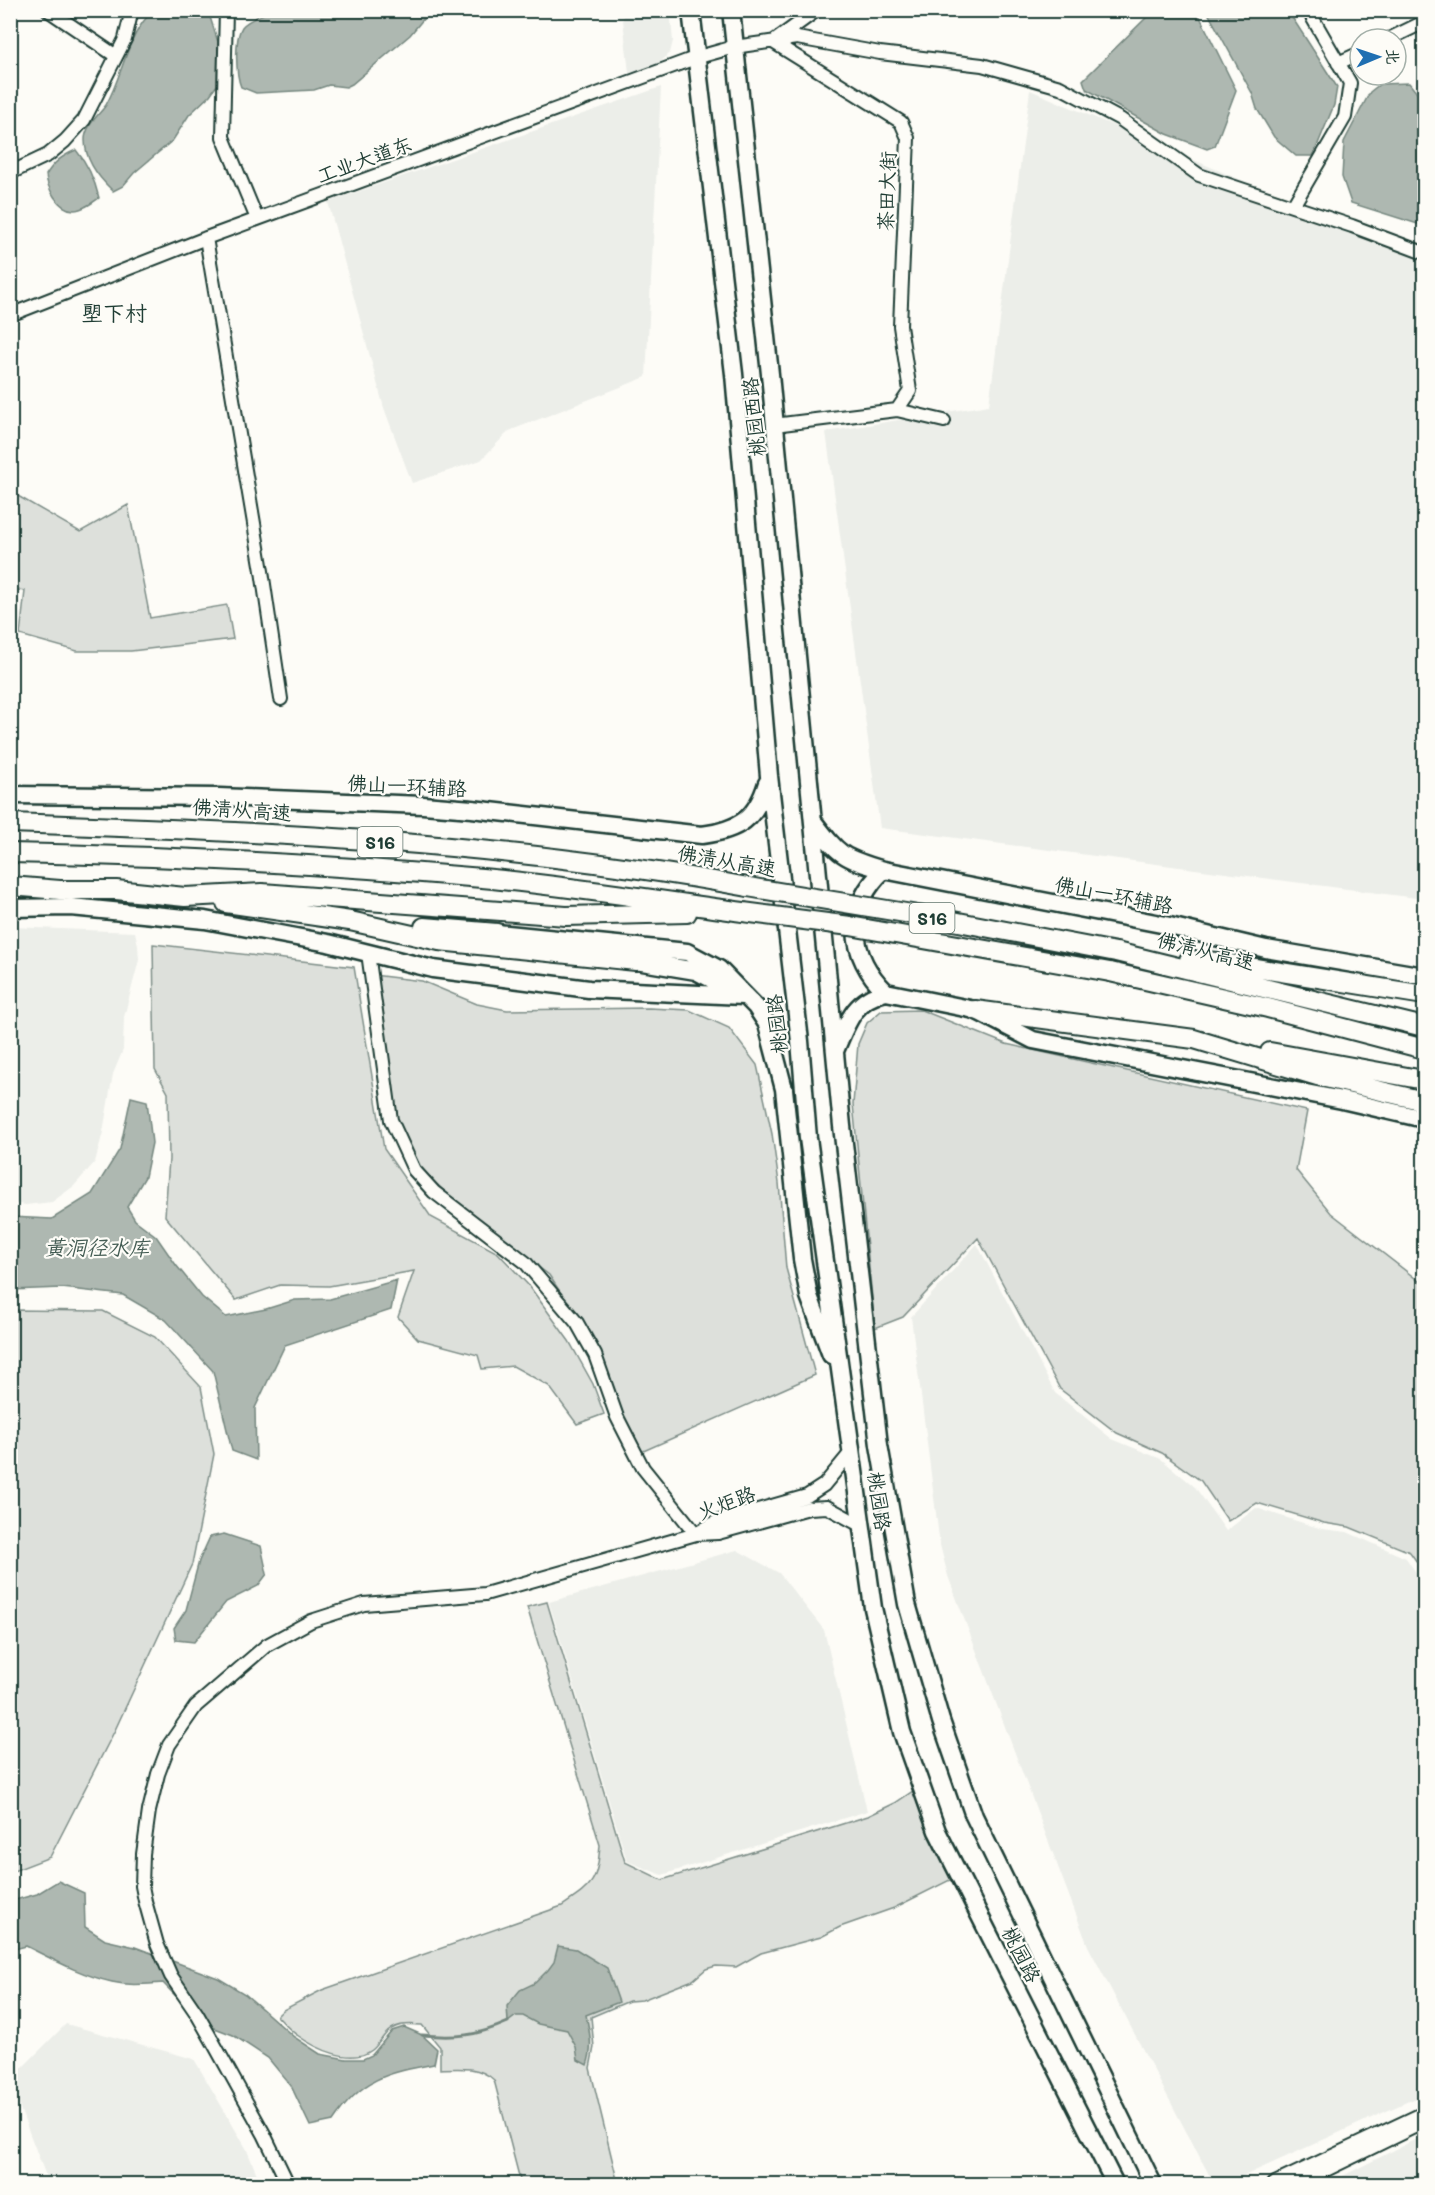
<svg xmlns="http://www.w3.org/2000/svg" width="1435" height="2195" font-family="Mali,'LXGW WenKai TC',sans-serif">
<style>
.built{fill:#eceee9}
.green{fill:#dde0db;stroke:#7e8e88;stroke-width:1.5}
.water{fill:#aeb8b1;stroke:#75877f;stroke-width:1.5}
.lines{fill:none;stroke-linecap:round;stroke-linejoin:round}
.stream{stroke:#75877f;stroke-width:3}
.minor-casing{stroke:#1f3d34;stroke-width:16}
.major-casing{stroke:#1f3d34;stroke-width:21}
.highway-casing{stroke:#1f3d34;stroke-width:22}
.minor{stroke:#fdfcf7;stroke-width:12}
.major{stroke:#fdfcf7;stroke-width:16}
.highway{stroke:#fdfcf7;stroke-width:18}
.highway-bridge-casing{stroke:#1f3d34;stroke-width:22;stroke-linecap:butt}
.highway-bridge{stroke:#fdfcf7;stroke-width:18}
.labels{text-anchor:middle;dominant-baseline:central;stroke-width:4.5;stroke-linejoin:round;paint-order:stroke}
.shield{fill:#fdfcf7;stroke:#62766e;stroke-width:1.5}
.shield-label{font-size:18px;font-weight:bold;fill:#1f3d34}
.street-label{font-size:20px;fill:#1f3d34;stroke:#fdfcf7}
.water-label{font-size:21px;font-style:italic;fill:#435c53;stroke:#fdfcf7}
.quarter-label{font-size:22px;fill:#1f3d34;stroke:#fdfcf7}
</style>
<rect width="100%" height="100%" fill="#fdfcf7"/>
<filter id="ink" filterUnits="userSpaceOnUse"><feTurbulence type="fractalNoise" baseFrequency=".0167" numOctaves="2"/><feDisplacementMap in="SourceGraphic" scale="12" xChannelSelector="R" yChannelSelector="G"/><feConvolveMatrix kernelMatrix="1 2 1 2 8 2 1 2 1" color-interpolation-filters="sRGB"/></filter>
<g filter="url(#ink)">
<path class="built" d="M622 11H670L673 41 670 53 652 70 629 73Z
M661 87 646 377 509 431 481 460 412 483 384 408 328 202Z
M1030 90 1424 258V899L880 828 826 432 989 405Z
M11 927 135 932 138 945 139 960 124 1017 123 1050 113 1074 103 1132 95 1162 74 1186 52 1202 26 1205 11 1203Z
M977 1244 1055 1393 1112 1439 1161 1459 1195 1487 1226 1531 1256 1508 1322 1529 1347 1532 1406 1558 1424 1584V2094L1226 2184H1214L1088 1946 948 1576 940 1545 911 1317Z
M737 1550 779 1573 824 1630 867 1811 662 1875 627 1861 549 1602Z
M66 2024 194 2059 246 2148 261 2184H49L11 2085V2079Z
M1424 2135V2184H1326H1327Z"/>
<path class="green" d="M11 492 80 532 128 505 150 618 227 605 233 639 131 651H77L20 635 25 591 11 589Z
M153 944 354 967 384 1149 431 1217 498 1253 530 1287 569 1341 593 1384 604 1414 577 1424 549 1386 513 1366 482 1369 478 1355 418 1339 398 1317 414 1271 329 1286 280 1285 236 1300 165 1216 169 1159 168 1093 155 1069Z
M373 975 422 981 477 1004 507 1010 649 1008 689 1010 729 1028 757 1065 772 1134 779 1183 786 1268 815 1375 639 1453 585 1329 549 1275 477 1220 422 1171 394 1118Z
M921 1010 1006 1044 1307 1111 1296 1170 1331 1213 1424 1285V1572L1410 1552 1349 1527 1324 1523 1257 1503 1228 1521 1201 1481 1162 1453 1117 1433 1060 1389 978 1238 903 1317 875 1328 853 1104 858 1044 867 1023 881 1011Z
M11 1310 103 1311 155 1337 201 1387 214 1454 192 1564 115 1730 50 1857 11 1872Z
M547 1602 625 1862 662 1880 868 1816 895 1803 916 1789 952 1879 894 1908 840 1927 821 1937 761 1953 736 1967 716 1966 706 1969 693 1980 642 2000 629 2001 591 2017 594 2047 590 2068 618 2184H521L494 2080C479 2066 460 2068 440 2069V2047L422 2025C407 2024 394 2023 384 2036 380 2041 376 2047 372 2050 351 2066 315 2048 297 2035 289 2030 283 2022 277 2016L283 2010 322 1990 562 1906C593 1885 597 1883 600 1845L527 1607Z"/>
<path class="water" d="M159 10 203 11 210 17 218 42 217 85 210 95 189 115 173 140 134 173 123 186 113 191C99 178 85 160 85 140 85 126 99 115 106 105 122 77 126 41 147 17 150 14 155 12 159 10Z
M270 11V10L430 11 410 35 352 84 346 87 329 85 314 90 256 93 241 87C236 75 234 39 242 27 247 20 262 15 270 11Z
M1153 11H1197L1236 90 1215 146 1207 149 1167 134 1086 89 1083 80Z
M1207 11H1288L1337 87 1334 105 1313 156H1296L1274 137 1257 109 1252 93Z
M1409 83 1424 102V226L1351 203 1342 177 1344 142 1370 92 1380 84Z
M76 150C87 163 95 181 99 198 92 203 83 210 74 210 58 210 47 187 46 175 54 162 62 156 76 150Z
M131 1097 147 1101 152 1143 145 1177 127 1207 135 1220 156 1236 176 1265 202 1297 226 1317 266 1309 295 1300 330 1299 397 1280 391 1310 285 1345 255 1408 256 1460 232 1451 213 1371 166 1320 123 1295 62 1288 11 1290V1217L52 1219 92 1194 120 1149Z
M224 1534 261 1546 267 1574 258 1586 226 1602 194 1642 176 1640 174 1628 186 1610 199 1561 210 1537Z
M58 1881 84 1893 85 1927 105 1940 135 1947 218 1978 245 1994 294 2037 320 2054 346 2059H363L372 2055 392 2031 404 2027 422 2035 437 2049 434 2064C386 2073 361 2079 333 2121L310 2126 291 2086 268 2058 233 2035 202 2023 163 1983C146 1984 129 1986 112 1982 81 1975 54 1960 26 1946L11 1950V1901L37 1894Z
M558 1946 576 1949 607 1968 619 2002 586 2015C590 2033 593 2048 587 2065L578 2060 576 2047 567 2030 538 2024 523 2016H516L508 2022 507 2006 520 1990 535 1983 548 1970 554 1962Z"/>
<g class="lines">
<path class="stream" d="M422 2035C456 2038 477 2036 508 2022"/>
<defs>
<path id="minor" d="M48 10 116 56
M226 10 223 137 257 219
M817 10 773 42 901 122 908 138 900 326 910 391 897 410
M1389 39 1424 22
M1338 63 1360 53
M10 173 48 155 65 141 84 120 125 39 132 10
M1293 206 1345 117 1350 83 1308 10
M206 238 262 571 281 699
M10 315 206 238 695 58 734 47 797 38 880 53 982 65 1060 87 1120 119 1199 175 1352 226 1424 253
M774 425 897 410 944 421
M852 1451 824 1485 807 1496 716 1522 696 1534 718 1533 809 1508 827 1507 862 1526
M288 2184 264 2134 213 2042 197 2014 171 1976 157 1944 145 1901 142 1886 143 1854 149 1811 158 1774 169 1745 196 1706 267 1645 311 1621 364 1604 485 1594 696 1534 643 1468 617 1417 595 1355 577 1323 525 1262 434 1192 414 1170 391 1120 368 953
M1273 2184 1424 2113
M1297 2184 1424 2122"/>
<path id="major" d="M691 10 734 374 769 776 800 1041 808 1138 873 1608 902 1732 937 1831 1115 2184
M731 10 770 374 842 1126 879 1445 907 1604 941 1721 974 1816 1153 2184
M10 795 219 797 423 805 472 809 702 835C739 830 756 819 767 783
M813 821C839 855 842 858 884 870L1161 924 1266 949 1424 976
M884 870C844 907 849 956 886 992
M10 908 71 907 205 920 328 943 433 969 589 989 743 996
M497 933 687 952 719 969 756 1007 767 1024 784 1089 802 1259 809 1296 831 1355
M636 961 696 971 734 991
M835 1051C847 1023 854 999 886 992L975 1010 1033 1040 1342 1100 1424 1119"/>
<path id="highway" d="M10 823C257 831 505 842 748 887
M10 853C168 856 325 864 482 878 569 886 656 900 743 912
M10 886 60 890H116L185 897 262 893 566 916 687 913
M226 903 350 921 439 941 636 961
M424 927 497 933
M1116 952 1424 1027
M1189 960 1218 962 1424 995
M1110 972 1268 1008 1424 1049
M975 1010 1194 1039 1317 1076 1424 1101
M1270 1052 1424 1080"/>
</defs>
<use href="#minor" class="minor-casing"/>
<use href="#major" class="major-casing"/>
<use href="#highway" class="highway-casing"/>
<use href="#minor" class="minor"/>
<use href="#major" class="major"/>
<use href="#highway" class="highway"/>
<defs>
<path id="highway-bridge" d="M748 887 948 920 1116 952
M743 912 850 926 1110 972"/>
</defs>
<use href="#highway-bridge" class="highway-bridge-casing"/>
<use href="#highway-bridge" class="highway-bridge"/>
</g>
</g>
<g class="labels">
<g class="shield">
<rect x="357.5" y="827" width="45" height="30" rx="4.5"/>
<rect x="909.5" y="903" width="45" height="30" rx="4.5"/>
</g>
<g class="shield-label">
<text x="380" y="842">S16</text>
<text x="932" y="918">S16</text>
</g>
<g class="street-label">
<text transform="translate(364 159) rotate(-20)">工业大道东</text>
<text transform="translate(886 191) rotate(-88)">茶田大街</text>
<text transform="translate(753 417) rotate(-96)">桃园西路</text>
<text transform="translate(407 785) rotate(3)">佛山一环辅路</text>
<text transform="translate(242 809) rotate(4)">佛清从高速</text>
<text transform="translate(727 860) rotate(10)">佛清从高速</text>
<text transform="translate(1114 894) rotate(11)">佛山一环辅路</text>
<text transform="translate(1206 950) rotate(14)">佛清从高速</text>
<text transform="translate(776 1024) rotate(-96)">桃园路</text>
<text transform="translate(880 1501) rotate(82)">桃园路</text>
<text transform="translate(726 1502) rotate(-20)">火炬路</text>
<text transform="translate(1022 1954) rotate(63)">桃园路</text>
</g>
<g class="water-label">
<text x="97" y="1246">黄洞径水库</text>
</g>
<g class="quarter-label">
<text x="114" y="312">塱下村</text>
</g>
</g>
<rect width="1435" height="2195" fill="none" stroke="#fdfcf7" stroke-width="36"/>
<rect x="18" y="18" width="1399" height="2159" fill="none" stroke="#1f3d34" stroke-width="2" filter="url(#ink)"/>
<g transform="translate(1378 57) rotate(88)"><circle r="28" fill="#fdfcf7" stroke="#a4b0a9" stroke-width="1.5"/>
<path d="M0-4.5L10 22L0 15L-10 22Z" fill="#1f6fb2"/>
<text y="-9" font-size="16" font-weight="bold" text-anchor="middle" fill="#1f3d34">北</text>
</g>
</svg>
